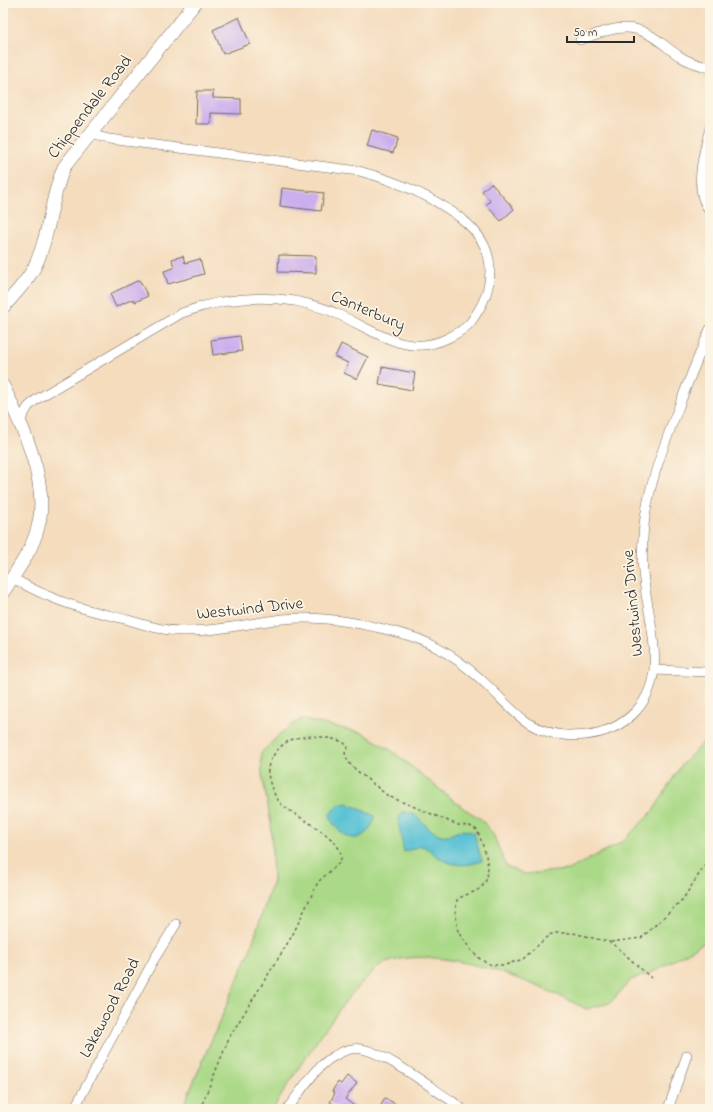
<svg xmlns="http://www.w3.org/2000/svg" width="713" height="1112" font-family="'Indie Flower',sans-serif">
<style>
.green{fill:#aad987;stroke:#6a8259}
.water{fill:#58c1d4;stroke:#427680}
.building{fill:#caaeee}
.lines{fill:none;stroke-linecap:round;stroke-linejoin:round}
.street-casing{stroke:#71695e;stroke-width:10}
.secondary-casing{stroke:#71695e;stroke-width:14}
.path{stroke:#71695e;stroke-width:1.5;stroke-dasharray:3 3;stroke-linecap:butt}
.street{stroke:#fff;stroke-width:9}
.secondary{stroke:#fff;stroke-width:13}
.labels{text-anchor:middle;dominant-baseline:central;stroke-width:3.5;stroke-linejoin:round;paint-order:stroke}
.street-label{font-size:17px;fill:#2b2b2b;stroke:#fcf5e5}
</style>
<rect width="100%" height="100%" fill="#fcf5e5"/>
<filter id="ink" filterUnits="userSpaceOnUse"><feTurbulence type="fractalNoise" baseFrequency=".025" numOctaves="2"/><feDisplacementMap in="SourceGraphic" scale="8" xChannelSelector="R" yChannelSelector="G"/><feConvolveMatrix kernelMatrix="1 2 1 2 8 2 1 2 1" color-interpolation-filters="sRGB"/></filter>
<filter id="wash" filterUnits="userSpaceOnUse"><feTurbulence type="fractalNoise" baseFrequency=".012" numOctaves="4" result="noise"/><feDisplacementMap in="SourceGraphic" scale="16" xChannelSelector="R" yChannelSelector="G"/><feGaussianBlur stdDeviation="0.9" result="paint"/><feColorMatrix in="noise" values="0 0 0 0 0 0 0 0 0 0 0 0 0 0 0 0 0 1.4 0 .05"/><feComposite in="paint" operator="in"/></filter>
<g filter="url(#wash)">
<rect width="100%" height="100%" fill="#f4dcbd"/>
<path class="green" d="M301 719 363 733 392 751 463 808 481 819 493 834 506 866 524 874 568 870 622 842 653 811 680 767 710 735V939L653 972 631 980 610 1003 586 1009C537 983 435 940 381 965 377 967 373 972 370 975 355 989 343 1004 331 1021 310 1050 291 1079 273 1109H182L249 953 273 881 271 823 262 775 261 753 281 733Z"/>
<path class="water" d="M347 803 375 816C374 825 364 840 352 838 343 837 330 823 330 814L338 805Z
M402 812 412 813C422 820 429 832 442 835 455 837 459 825 474 833L482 861C465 867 451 866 436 856 431 851 427 847 420 846L404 852 398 821Z"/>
<g id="blocks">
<path class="building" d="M239 17 250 44 223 54 213 30Z
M197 91H213V98L241 99V114L211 113V124H196Z
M372 130 398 138 393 153 367 146Z
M491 183 514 209 501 221 486 205 490 201 482 191Z
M282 188 324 193 321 211 280 206Z
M279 255 316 256V273L278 272Z
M183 256 185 263 200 259 204 274 168 284 164 271 174 268 172 259Z
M139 280 148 296 135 302 133 299 116 307 110 294Z
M240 336 242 351 213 355 211 340Z
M341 344 368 357 357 379 344 373 348 363 335 357Z
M382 367 415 373 412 390 379 384Z
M347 1076 357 1083 345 1099 357 1108 356 1109H341L330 1102 335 1093 332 1091 338 1082 341 1084Z
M385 1098 404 1109H379Z"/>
</g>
</g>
<g filter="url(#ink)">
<use href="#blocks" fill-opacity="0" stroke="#71695e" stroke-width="1"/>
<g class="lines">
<defs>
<path id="street" d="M580 40C594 35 610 28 625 28 649 28 663 46 681 57 690 63 700 65 710 68
M710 128C704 151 692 191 710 211
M20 421 28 407 37 399 182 313C217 300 257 295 295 301 308 304 323 307 335 313 373 329 406 359 448 338 456 334 464 330 470 323 482 307 490 291 490 270 490 249 478 232 462 219 431 195 396 181 359 171L109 139 90 134
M12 578C23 584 34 590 46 595 72 607 101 613 128 620 146 625 163 631 181 631 215 632 249 623 283 619 322 615 372 625 410 636 438 645 466 665 487 685 500 697 512 712 527 722 559 743 609 740 636 711 669 675 649 623 644 581 642 567 642 553 643 538 645 494 662 450 678 409 688 382 699 355 710 329
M654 670 710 672
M74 1109 153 961 176 924
M287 1109C299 1094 315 1068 331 1058 340 1052 352 1047 362 1049 387 1054 430 1087 452 1101L462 1109
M668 1109 687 1055"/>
<path id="secondary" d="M3 307C14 295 26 283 34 268 50 236 50 199 64 167L195 3
M3 386C22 425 50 483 38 527 32 551 16 572 3 592"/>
</defs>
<use href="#street" class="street-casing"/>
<use href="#secondary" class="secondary-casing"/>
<path class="path" d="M611 942 641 938 648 932 683 899 710 857
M200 1109 230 1036 292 936 318 882 340 862C350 840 293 816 281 804 274 796 269 783 268 773 267 767 270 761 273 756 286 734 310 734 333 739 338 740 345 742 348 747L345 753 348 762 356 770 388 796 458 825 470 826 477 830C483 846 497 876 479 889 472 894 464 894 457 900L455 910 458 932 471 950 481 960 492 965H505L523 959 549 935 555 933H573L609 942 617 947 651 978"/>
<use href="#street" class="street"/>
<use href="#secondary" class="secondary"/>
</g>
</g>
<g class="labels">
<g class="street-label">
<text transform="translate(90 107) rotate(-52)">Chippendale Road</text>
<text transform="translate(368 311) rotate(23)">Canterbury</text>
<text transform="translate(633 603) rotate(-95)">Westwind Drive</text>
<text transform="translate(250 609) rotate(-6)">Westwind Drive</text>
<text transform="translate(110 1008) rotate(-62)">Lakewood Road</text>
</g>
</g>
<rect width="713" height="1112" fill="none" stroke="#fcf5e5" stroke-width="16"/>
<path d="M567 36v6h67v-6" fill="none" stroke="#2b2b2b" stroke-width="2"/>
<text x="573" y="36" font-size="12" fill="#2b2b2b" stroke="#fcf5e5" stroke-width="3" paint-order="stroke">50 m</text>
</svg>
